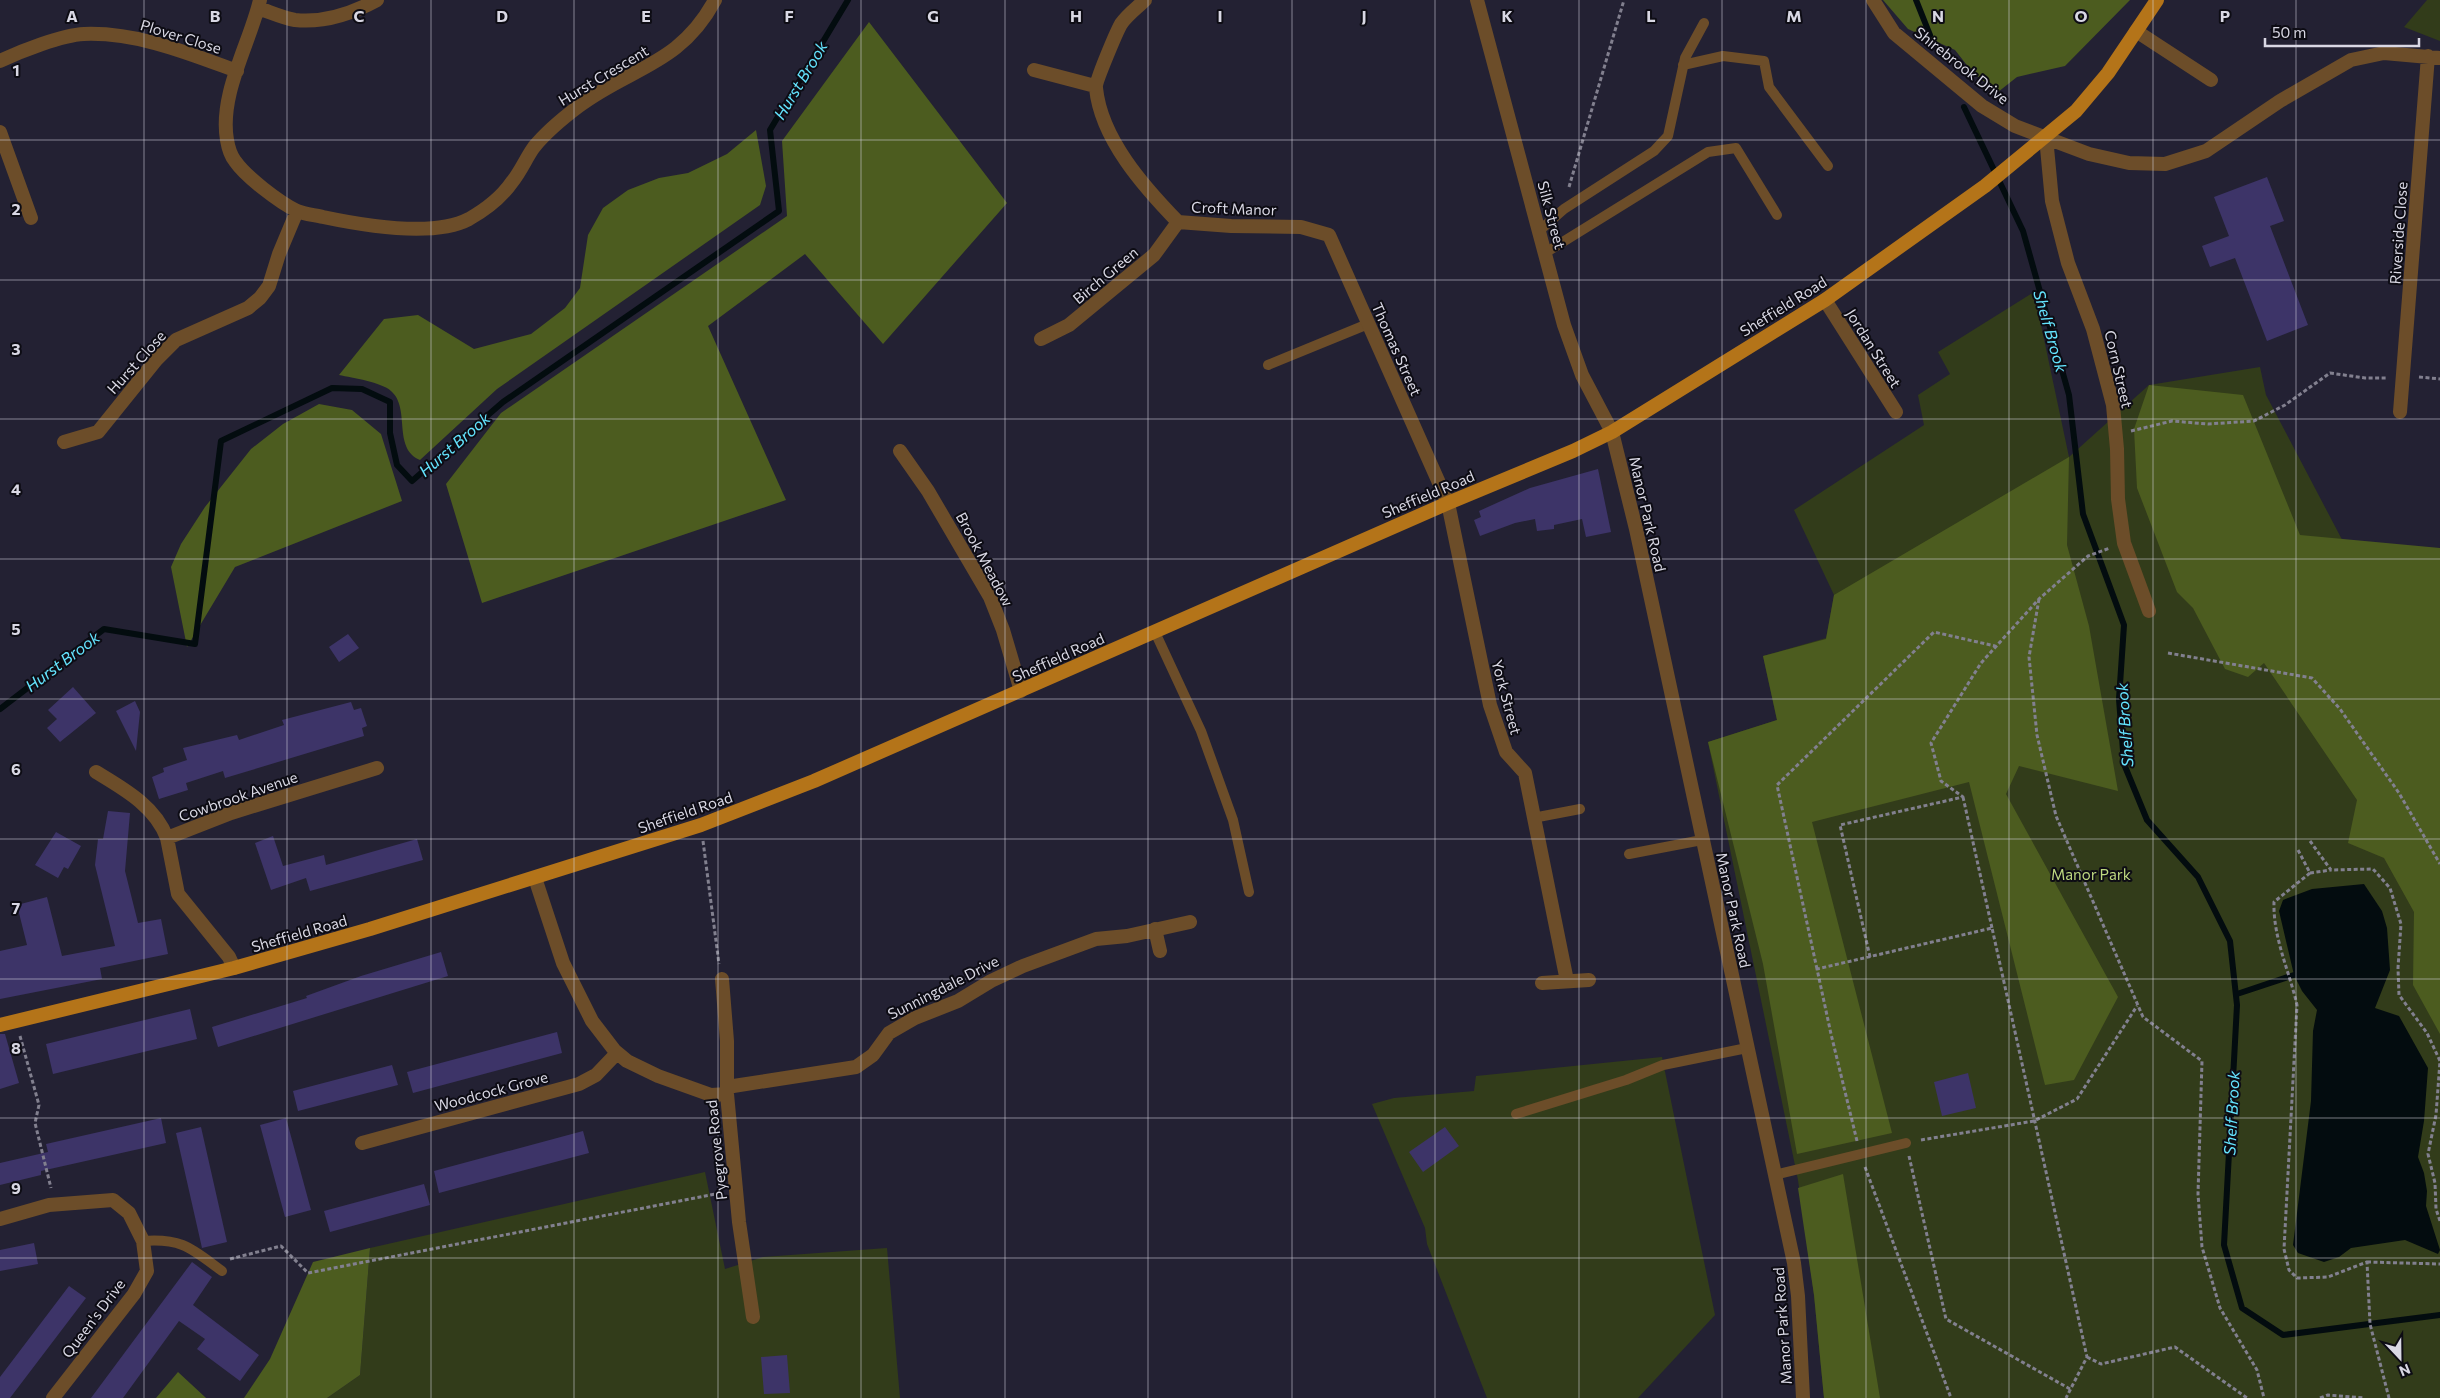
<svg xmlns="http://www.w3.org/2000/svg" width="2440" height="1398" font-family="Commissioner,sans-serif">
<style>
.green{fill:#323c1a}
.forest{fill:#4c5c1f}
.water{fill:#030c0f}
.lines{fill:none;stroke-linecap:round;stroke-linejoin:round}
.stream{stroke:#030c0f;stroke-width:6}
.building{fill:#3d3468}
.path{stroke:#82808f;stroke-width:3;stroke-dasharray:4 2.5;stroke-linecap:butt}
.service{stroke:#6c4d29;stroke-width:10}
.minor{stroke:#6c4d29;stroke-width:14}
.primary{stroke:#b47419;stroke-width:14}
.grid{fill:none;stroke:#d9d8e4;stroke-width:1;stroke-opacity:0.55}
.labels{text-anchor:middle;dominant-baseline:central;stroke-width:4;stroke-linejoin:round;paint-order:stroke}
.street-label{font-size:15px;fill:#d9d8e4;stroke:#0d0c14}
.park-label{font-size:15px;fill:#bed880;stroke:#0d0c14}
.water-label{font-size:16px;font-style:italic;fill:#64e4fe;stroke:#0d0c14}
.grid-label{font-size:16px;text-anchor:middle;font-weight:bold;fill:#d9d8e4;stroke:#0d0c14;stroke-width:4;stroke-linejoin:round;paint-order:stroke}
</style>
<rect width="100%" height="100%" fill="#232133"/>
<path class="green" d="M2427 0H2440V41L2404 27Z
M2034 292 2069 457 2149 385 2260 367 2266 395 2440 726V1398H1824L1814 1295 1798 1180 1708 742 1777 720 1763 656 1826 638 1834 595 1794 510 1924 425 1918 395 1950 374 1938 352Z
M1662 1057 1715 1315 1638 1398H1487L1427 1244 1425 1228 1372 1104 1394 1098 1474 1091 1476 1076Z
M705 1172 725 1269 763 1257 887 1248 900 1398H327L360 1375 370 1248Z"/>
<path class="forest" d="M1883 0H2130L2065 66 2017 77 1998 92 1973 73 1955 50 1908 29Z
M869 22 1007 203 883 344 805 254 708 326 786 500 482 603 446 484 501 413 787 216 782 141Z
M756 130 766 186 760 205 497 389 420 460C392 448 411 408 391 391 381 382 353 378 339 375L384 319 418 315 474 349 531 334 565 308 580 288 588 235 603 208 628 190 659 178 688 173 727 154Z
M2149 385 2243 395 2300 535 2440 548V1034L2413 985 2414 912 2384 858 2348 843 2357 800 2264 663 2248 677 2225 669 2193 608 2177 592 2137 488 2134 429Z
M319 404 352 410 381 434 402 501 235 567 187 647 171 567 181 544 205 507 251 449 283 424Z
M2069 457 2067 545 2089 626 2118 791 2019 766 2006 794 2118 997 2074 1080 2045 1085 1969 782 1812 822 1892 1133 1797 1154 1763 964 1708 742 1777 720 1763 656 1826 639 1834 595Z
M1843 1174 1880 1398H1824L1814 1295 1798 1188Z
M370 1248 360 1375 327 1398H244L270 1359 313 1262Z
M178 1372 205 1397 206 1398H156Z"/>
<path class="water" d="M2364 884 2382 911 2387 928 2390 970 2375 1008 2399 1016 2428 1068 2424 1121 2418 1157 2424 1173 2427 1191 2426 1206 2440 1250 2438 1254 2405 1240 2351 1248 2339 1257 2324 1262 2298 1253 2293 1245 2311 1101 2313 1031 2317 1010 2302 991 2294 975 2279 911 2283 900 2312 889Z"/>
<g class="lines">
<path class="stream" d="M1916 0 1930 35
M1964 107 2023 231 2069 395 2083 514 2124 625 2119 699 2124 764 2147 820 2198 877 2230 941 2237 1005 2224 1245 2242 1308 2283 1335 2440 1315
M0 709 104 629 195 644 221 441 332 388 362 389 390 402V433L397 465 412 481 503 402 779 211 770 130 848 0
M2237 994 2294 975"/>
</g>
<path class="building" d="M2267 177 2284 221 2270 226 2308 325 2267 341 2235 258 2210 267 2202 246 2229 236 2214 197Z
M1598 469 1611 532 1586 537 1582 519 1554 525V529L1537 531 1535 519 1515 523 1480 536 1474 520 1481 517 1479 511 1530 488Z
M348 634 359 648 339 662 329 647Z
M73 687 96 713 60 742 47 728 57 719 48 710Z
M135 701 140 712 136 751 116 711Z
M351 702 354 710 361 708 367 726 362 728 364 736 225 778 223 771 186 783 188 790 159 799 152 777 164 772 163 768 187 760 183 748 237 735 239 740 284 725 282 720Z
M108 811 130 813 125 871 138 923 161 919 168 954 100 968 102 979 0 999V951L27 945 17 905 47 897 62 956 115 946 95 865 98 839H103Z
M56 832 81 846 68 869 64 867 58 878 35 865Z
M273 836 283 866 324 855 326 865 417 839 423 860 310 891 306 878 271 890 255 843Z
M441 952 448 976 218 1047 212 1027 307 998 306 996 361 976Z
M190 1009 197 1039 53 1074 46 1044Z
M557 1032 562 1053 413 1093 407 1072Z
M0 1034H5L19 1083 0 1089Z
M392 1065 398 1085 298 1111 293 1091Z
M1968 1073 1976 1108 1942 1116 1934 1082Z
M161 1118 166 1143 41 1171V1175L0 1185V1163L48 1152 46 1144Z
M286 1118 311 1210 285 1217 260 1125Z
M201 1127 227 1242 202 1248 176 1133Z
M1445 1127 1459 1146 1423 1172 1409 1152Z
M583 1131 589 1153 439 1193 434 1171Z
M424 1184 430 1205 330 1232 324 1211Z
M34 1243 38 1264 0 1271V1250Z
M192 1262 212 1277 193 1305 259 1355 240 1381 197 1349 205 1339 179 1321 123 1398H91Z
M69 1286 86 1298 10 1398H0V1377Z
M787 1355 790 1393 764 1394 761 1357Z"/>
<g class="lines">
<path class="path" d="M1569 187 1624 0
M2419 377 2440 379
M2131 431 2172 421 2208 424 2254 421 2285 405 2330 373 2365 378H2386
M2039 599 2029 657 2037 735 2056 816 2143 1017 2202 1061 2198 1194 2202 1247 2220 1308 2257 1370 2264 1398
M2168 653 2312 678 2340 709 2399 793 2440 864
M1963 797 1992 928
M703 841 719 964
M2310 841 2331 870 2373 869 2390 888 2401 924 2398 968 2399 995 2427 1033 2440 1061 2436 1115 2428 1154 2435 1183 2436 1209 2440 1221
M2298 850 2310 873 2274 902C2273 938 2289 970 2297 1005L2284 1249 2289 1270 2297 1278 2328 1277 2367 1262 2370 1324 2389 1398
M2310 873 2331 870
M1870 957 1840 825 1963 797 1941 781 1931 743 1981 663 2039 599 2088 556 2110 548
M1817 969 1777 785 1934 632 1995 646
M20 1036 39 1105 35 1123 51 1188
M1921 1140 2034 1121 2077 1099 2137 1006
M1857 1141 1831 1034 1817 969 1992 928 2087 1357 2066 1398
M1909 1156 1946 1319 2070 1389
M1865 1167 1951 1398
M230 1259 281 1246 308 1273 721 1193
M2367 1262 2440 1264
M2087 1357 2101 1364 2175 1347 2247 1398
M2320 1398 2328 1395 2364 1398"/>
<path class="service" d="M1683 65 1723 56 1764 61 1769 87 1828 166
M1539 231 1564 209 1654 151 1668 136 1685 58 1704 23
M1545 253 1708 152 1736 148 1777 215
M1268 365 1368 324
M1155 632 1201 731 1233 820 1249 892
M1533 818 1580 809
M1629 854 1702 840
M1516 1114 1626 1080 1663 1065 1747 1048
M1774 1175 1906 1143
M143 1241C183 1238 192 1249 222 1271"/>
<path class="minor" d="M260 0C250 43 219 94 227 140 228 146 231 156 235 161 246 177 279 202 297 211 304 214 315 215 323 217 361 225 433 238 469 219 485 210 501 198 512 182 521 171 526 158 534 147 547 131 563 118 579 106 631 67 680 65 715 0
M1145 0C1138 7 1127 15 1121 24 1117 31 1095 82 1096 88 1101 139 1144 187 1178 222L1231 226 1301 227 1329 235 1448 503 1490 705 1506 752 1525 773 1567 981
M1477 0 1564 325 1582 375 1612 432 1636 529 1794 1263 1798 1296 1803 1398
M1873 0 1894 33 1982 106 2015 126 2089 154 2129 163 2165 164 2206 151 2280 101 2351 60 2384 53 2440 58
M258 8C270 12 283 18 295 20 323 23 353 13 377 0
M2136 31 2211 80
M0 61C21 51 62 35 84 34 137 32 188 53 237 71
M1034 70 1095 86
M0 132 31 218
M2046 137 2052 201 2068 263 2093 329 2113 405 2117 449 2118 499 2124 543 2149 611
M1825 300 1896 412
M1041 339 1069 325 1154 255 1178 222
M2400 412 2428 56
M64 442 98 432 156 360 176 340 248 308 260 298 269 286 279 254 297 211
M900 451 928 491 990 597 1003 630 1021 691
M96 772C124 789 155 806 167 838
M535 878 563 963 592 1021 615 1051 627 1061 658 1076 711 1095 727 1094
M1155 929 1160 951
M234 968 229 957 178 894 167 838 231 813 377 768
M722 979 727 1041V1094L739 1222 753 1317
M1542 983 1589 980
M727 1087 856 1067 873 1055 889 1033 915 1018 958 1001 991 981 1023 966 1096 939 1127 936 1190 922
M362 1143 579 1084 596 1075 617 1053
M0 1219 49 1205 113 1200 129 1213 143 1241 147 1271 134 1294 53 1398"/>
<path class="primary" d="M0 1025 234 968 370 929 701 825 814 781 1448 503 1573 451 1612 432 1825 300 1985 186 2076 111 2108 73 2157 0"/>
</g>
<path class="grid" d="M144 0V1398M287 0V1398M431 0V1398M574 0V1398M718 0V1398M861 0V1398M1005 0V1398M1148 0V1398M1292 0V1398M1435 0V1398M1579 0V1398M1722 0V1398M1866 0V1398M2009 0V1398M2153 0V1398M2296 0V1398M0 140H2440M0 280H2440M0 419H2440M0 559H2440M0 699H2440M0 839H2440M0 979H2440M0 1118H2440M0 1258H2440"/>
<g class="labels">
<g class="street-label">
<text transform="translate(181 36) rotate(17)">Plover Close</text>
<text transform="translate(1962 65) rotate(38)">Shirebrook Drive</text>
<text transform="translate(603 75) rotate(-31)">Hurst Crescent</text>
<text transform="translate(1234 208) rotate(2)">Croft Manor</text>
<text transform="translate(1552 215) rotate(75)">Silk Street</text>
<text transform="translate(2398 233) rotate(-86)">Riverside Close</text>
<text transform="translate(1105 275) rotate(-40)">Birch Green</text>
<text transform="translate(1783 306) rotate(-32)">Sheffield Road</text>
<text transform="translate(1874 348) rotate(58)">Jordan Street</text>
<text transform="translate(1397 349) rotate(66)">Thomas Street</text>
<text transform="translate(136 362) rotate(-48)">Hurst Close</text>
<text transform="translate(2119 369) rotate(77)">Corn Street</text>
<text transform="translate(1428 494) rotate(-23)">Sheffield Road</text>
<text transform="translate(1648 514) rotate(77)">Manor Park Road</text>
<text transform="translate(985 559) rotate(62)">Brook Meadow</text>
<text transform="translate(1058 657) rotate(-24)">Sheffield Road</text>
<text transform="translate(1507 697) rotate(75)">York Street</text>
<text transform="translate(238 796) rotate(-19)">Cowbrook Avenue</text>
<text transform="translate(685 812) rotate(-19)">Sheffield Road</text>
<text transform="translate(1734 910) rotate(78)">Manor Park Road</text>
<text transform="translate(299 933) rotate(-16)">Sheffield Road</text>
<text transform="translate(943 987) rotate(-27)">Sunningdale Drive</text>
<text transform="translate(491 1091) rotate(-15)">Woodcock Grove</text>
<text transform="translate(716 1150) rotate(-96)">Pyegrove Road</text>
<text transform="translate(93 1318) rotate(-53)">Queen's Drive</text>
<text transform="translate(1782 1326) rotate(-94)">Manor Park Road</text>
</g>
<g class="park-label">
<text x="2091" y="874">Manor Park</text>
</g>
<g class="water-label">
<text transform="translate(800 80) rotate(-59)">Hurst Brook</text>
<text transform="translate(2051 331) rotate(74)">Shelf Brook</text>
<text transform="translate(454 444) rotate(-41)">Hurst Brook</text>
<text transform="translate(62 661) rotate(-37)">Hurst Brook</text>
<text transform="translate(2124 725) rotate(-94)">Shelf Brook</text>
<text transform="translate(2231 1113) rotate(-87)">Shelf Brook</text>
</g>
</g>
<g class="grid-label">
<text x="72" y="22">A</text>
<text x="215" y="22">B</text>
<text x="359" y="22">C</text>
<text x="502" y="22">D</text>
<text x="646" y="22">E</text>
<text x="789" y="22">F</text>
<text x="933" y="22">G</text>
<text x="1076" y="22">H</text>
<text x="1220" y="22">I</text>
<text x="1364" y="22">J</text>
<text x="1507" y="22">K</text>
<text x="1651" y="22">L</text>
<text x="1794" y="22">M</text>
<text x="1938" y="22">N</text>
<text x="2081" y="22">O</text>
<text x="2225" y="22">P</text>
<text x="16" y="76">1</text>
<text x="16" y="215">2</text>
<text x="16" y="355">3</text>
<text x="16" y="495">4</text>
<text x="16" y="635">5</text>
<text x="16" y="775">6</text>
<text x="16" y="914">7</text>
<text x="16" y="1054">8</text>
<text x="16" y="1194">9</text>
</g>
<g transform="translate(2400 1358) rotate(158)" stroke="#0d0c14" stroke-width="4" paint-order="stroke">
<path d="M0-4L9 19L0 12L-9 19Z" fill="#d9d8e4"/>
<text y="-8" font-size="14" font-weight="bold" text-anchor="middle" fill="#d9d8e4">N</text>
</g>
<path d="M2265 38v8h154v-8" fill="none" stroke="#d9d8e4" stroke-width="2.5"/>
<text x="2272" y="38" font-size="15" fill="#d9d8e4" stroke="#0d0c14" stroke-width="4" paint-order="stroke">50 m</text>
</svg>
